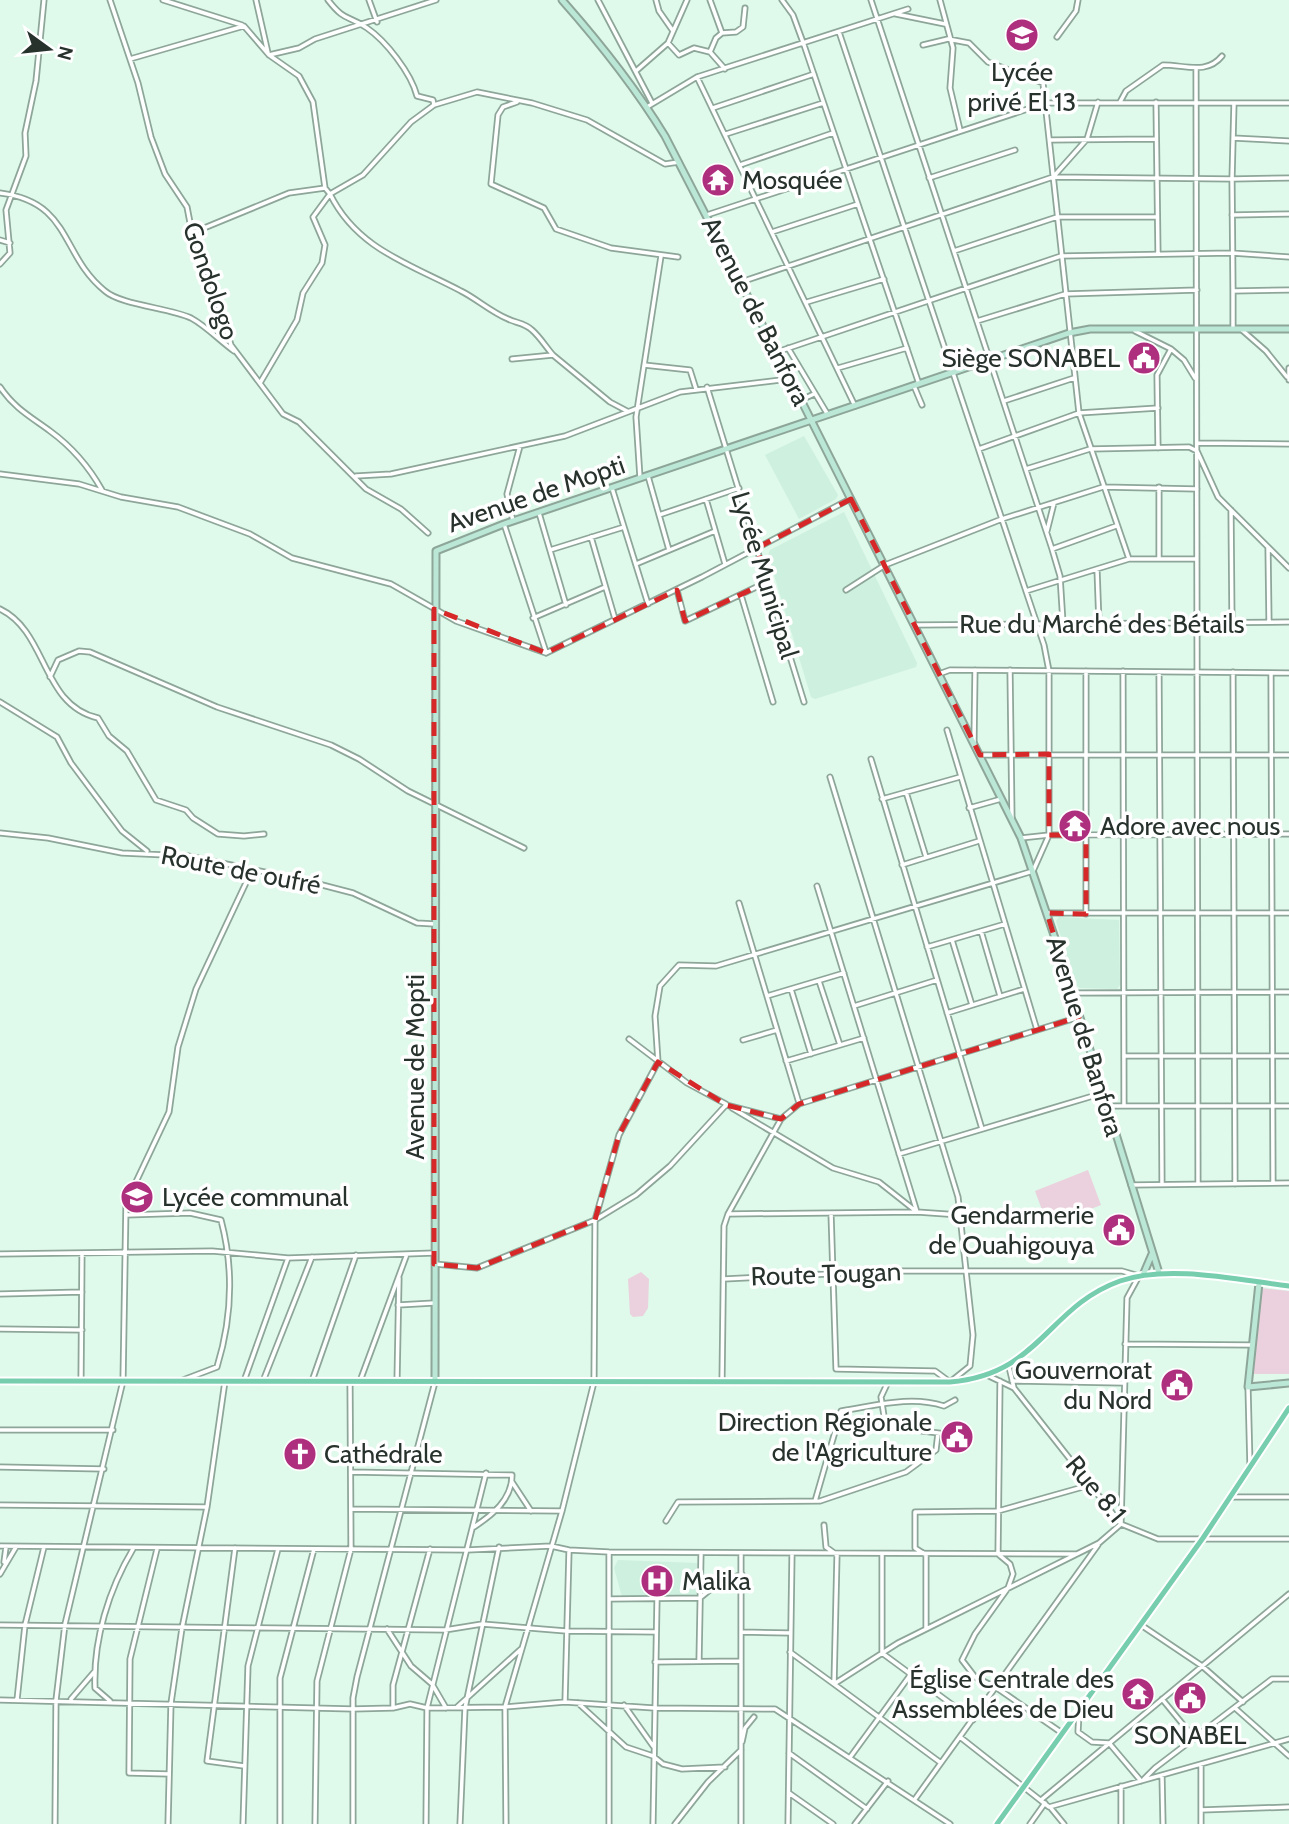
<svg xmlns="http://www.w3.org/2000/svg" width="1289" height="1824" font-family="Cabin,sans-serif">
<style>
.built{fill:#cef0de}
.green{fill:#ebd1dd}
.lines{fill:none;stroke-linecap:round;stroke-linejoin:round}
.street-casing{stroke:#8da699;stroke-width:7}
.secondary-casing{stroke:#8da699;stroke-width:9}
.primary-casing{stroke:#fff;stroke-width:9}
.street{stroke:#fff;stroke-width:3.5}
.secondary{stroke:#bbe7d7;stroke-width:5}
.primary{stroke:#76ceaf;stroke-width:5}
.marked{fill:none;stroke:#d62828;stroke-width:5;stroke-dasharray:14 9;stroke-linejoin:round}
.labels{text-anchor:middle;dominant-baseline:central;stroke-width:7;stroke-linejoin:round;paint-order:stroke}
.poi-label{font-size:26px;fill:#28322d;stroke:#fff;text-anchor:start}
.street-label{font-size:26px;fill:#28322d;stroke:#fff}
</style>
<rect width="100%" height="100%" fill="#dff9eb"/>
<path class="built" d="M804 436 838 495 836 499 799 519 765 455Z
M844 512 917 663 916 667 815 699 811 697 768 555 770 550Z
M1059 917 1119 920 1120 985 1117 989 1080 988 1076 985 1056 921Z
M618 1560 697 1563V1594L692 1600 622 1597 614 1568Z"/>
<path class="green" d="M1088 1170 1101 1205 1048 1226 1035 1191Z
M641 1272 649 1279 648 1308 643 1316 633 1317 630 1314 628 1279Z
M1261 1288 1289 1291V1374H1253Z"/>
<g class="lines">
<defs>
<path id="street" d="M110 0 138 83 151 137 165 174 187 207 192 233 209 275 231 345 283 414 299 422 366 489 401 509 428 533
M163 0 242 25
M256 0 268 53
M328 0C346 23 347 14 367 28 386 41 411 73 417 96L433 100 434 105
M369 0 377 22
M598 0 652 103
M656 0 659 11 673 31
M710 0 722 33 716 38 710 52 725 69
M782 0 793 15 804 45 919 384
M871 0 1052 549 1060 576 1063 623
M940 0 953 48 950 88 960 130
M896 14 945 24
M722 33 736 32 743 27 745 8
M1057 37 1076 11 1078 0
M668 43 679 55 694 48 710 52
M923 45 948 39 969 43 988 62 1043 83 1079 413 1129 559
M269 55 299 48 315 39 436 0
M130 59 244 26 269 55 299 76 313 102 325 188 330 194 313 217 325 245 322 263 303 293 297 320 260 383
M1196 69 1198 1184
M636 71 668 43 687 0
M697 77 855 406
M517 102 503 107 498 115 491 184 544 208 556 229 611 248 678 257
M1120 102 1126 91 1163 65C1185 65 1207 75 1222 56
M1156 102 1158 254
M1234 103H1289
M647 107 697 77 908 9
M713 108 814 74
M726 134 823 103
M1233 138 1289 141
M1050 140 1155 139
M740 165 833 133
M1054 176 1087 139 1098 102
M929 178 1015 150
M0 193C72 202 60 255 105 291 121 305 170 308 191 318 206 326 220 341 234 351
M707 215 1046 103H1234L1232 179 1289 178
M1232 215 1289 214
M772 232 858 204
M192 233 289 193 325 188
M0 240 10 243
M954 251 1057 217H1156
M0 264 10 253 6 210 26 156 25 133 36 81 44 0
M741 282 1053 177 1232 179 1233 291
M807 302 884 279
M977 321 1065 294 1197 290
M1233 328V291L1289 290
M1242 330 1266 351 1287 377
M1135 331 1171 349
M788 348 828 415
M777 352 1061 256 1232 253 1289 257
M553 355C546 347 540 337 532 330 525 323 516 323 508 319 491 312 477 299 461 291 410 264 357 249 330 194L363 175 411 122 434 105 477 92 532 103 587 120 665 164 679 162
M512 359 553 355 610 402 627 411
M644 365 690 370 696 389
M838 368 907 348
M1289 368V380
M914 386 922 405
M0 387C14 408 31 417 50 431 72 447 89 467 102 490
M707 387 804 702
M801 400 814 394
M1004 401 1074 378
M1197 443 1289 444
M1158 448 1157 375 1171 349 1184 360 1195 378
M979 449 1079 413 1158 408
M1026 469 1090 449 1189 447 1197 451 1218 497 1289 568
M0 474 79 484 121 497 178 507 250 534 292 558 391 584 456 621 546 653
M356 476 391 474 565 436 680 392 789 379
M648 476 669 550
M640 478 636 417 661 256
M1159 487V559H1196
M612 488 648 604
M706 499 725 564
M1231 510 1232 624
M539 513 566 605
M659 515 739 488
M513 521 507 494 520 446
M504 524 546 652
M1047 531 1054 503
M591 537 615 619
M1268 548 1269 622
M1052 549 1116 526
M550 550 624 527
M636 564 715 531
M1097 569 1099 624
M677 590 685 621 767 582
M846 590 885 565 1002 519 1103 487 1197 489
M1026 591 1129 559H1159
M741 595 773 702
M0 609C48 632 41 705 98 718L109 736 127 751 156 800 186 810 193 818 218 834 244 836 264 834
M533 618 605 587
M915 625 1289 622
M546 653 702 577 850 499
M1010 670 1012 819
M1123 671 1124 1106
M1159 672 1162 1184
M1233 672 1235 1184
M1271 673 1273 1183
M939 674 950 670 1289 673
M50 677 58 660 79 651 90 652 217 707 331 745 359 759 408 791 524 848
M0 702 57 737 71 763 122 831 147 851
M947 730 1037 1030
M974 742 975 670
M980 755H1289
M871 759 982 1129
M830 777 958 1197 973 1335 970 1366 950 1382 935 1371 836 1369 831 1213
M906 792 926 857
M882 799 960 777
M969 808 1001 799
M0 833 48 838 122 853 188 856 303 880 353 893 417 923 435 924
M1021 838 1049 835 1289 834
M902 865 979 841
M739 903 799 1103
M1047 913H1289
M1086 914V671
M981 931 1000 996
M952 940 972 1005
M927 947 1005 924
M819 981 840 1045
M791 989 811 1054
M1074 993 1289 992
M767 996 844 973
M854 1006 937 980
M947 1013 1024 989
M629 1039 687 1083 726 1104
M743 1040 777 1030
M1124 1056H1289
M786 1061 864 1038
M1107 1106H1289
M732 1108 833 1168 879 1182 917 1212 817 886
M899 1154 1103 1093
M1131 1185 1289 1183
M728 1214 917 1212 960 1215
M126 1215 190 1213 221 1220C234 1269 232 1318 217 1367L183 1380
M0 1254 212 1251 288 1258 434 1253
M435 1264 477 1268 595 1220 636 1195 670 1166 726 1105 781 1119 799 1104 1079 1017
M724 1279 889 1271H1122L1139 1276 1127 1298 1121 1524 1099 1543 898 1643 834 1684 790 1652
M0 1294 82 1292
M398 1305 434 1303
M0 1329 82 1330
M1125 1344 1252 1345
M989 1376 1014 1388 1009 1367
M81 1381 82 1253
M244 1381 288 1258
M263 1381 312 1257
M312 1381 356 1255
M360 1381 407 1254
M397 1381 399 1278
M1000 1381 998 1554 1010 1564 1013 1574 1008 1588 975 1634 962 1660 975 1677 997 1688 1062 1733
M1012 1381 1124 1383
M722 1382 724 1226 728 1214 781 1119
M888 1382 881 1397 885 1422 899 1428 946 1434
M1248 1387 1250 1467
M1014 1388 1121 1524 1158 1539H1289
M0 1430H113
M0 1467 104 1469
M351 1472 512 1475C512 1500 492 1515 474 1527
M512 1482 531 1511
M1231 1497H1289
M815 1501 841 1411C875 1406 910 1395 944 1406L955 1400
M0 1505 207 1507
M351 1509 562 1511
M666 1521 678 1502 820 1501 906 1472 936 1450 938 1433
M824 1525 826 1547 837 1555 834 1684 941 1763
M0 1546 467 1550 551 1546 569 1550 609 1552 1077 1554
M235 1548 207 1761 244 1766
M157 1549 130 1659 129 1773 169 1774
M882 1555V1653L973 1720
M4 1562 6 1547
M0 1574 16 1547
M610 1599 700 1598 717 1584 742 1574
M0 1625 445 1630 482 1624 566 1631 656 1632
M1141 1625 1202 1666 1243 1702
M926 1628V1555L915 1548V1512L998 1511 1090 1485
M387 1629 411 1666 432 1684 446 1708
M741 1632 790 1633
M699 1661 701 1554
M655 1662 741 1661
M71 1699 95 1671
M1162 1699 1195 1739
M0 1700 353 1709 393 1708 410 1704 427 1708 505 1707 565 1702 654 1708 775 1709 950 1824
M17 1700 25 1625 44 1547
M110 1701 95 1688C93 1640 109 1589 133 1549
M565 1702 569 1551
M578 1703 626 1747 653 1756 663 1764 682 1769 725 1767
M624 1705 653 1746
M457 1707 521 1649
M393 1708V1685L430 1549
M1235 1708 1289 1756
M1079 1713 1078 1732 1092 1742 1109 1743 1141 1781
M960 1737 1049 1807 1289 1739
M742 1742 745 1728 754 1717
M789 1753 867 1809
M851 1756 911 1674
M1162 1775 1163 1824
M1144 1779 1155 1768 1272 1679H1289
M1121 1786V1824
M789 1793 833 1824
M915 1799 1098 1545
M1041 1800 1289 1594
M1050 1807 1064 1824
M1201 1810 1289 1807
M55 1824 56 1700 65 1624 123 1381 126 1203 169 1112 178 1047 196 989 252 870
M168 1824 171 1703 182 1628 207 1507 225 1381
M243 1824 248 1666 278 1549
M280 1824V1678L314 1549
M315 1824 317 1681 351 1549 350 1382
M353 1824V1698L357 1677 435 1382
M426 1824 427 1708 486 1473
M460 1824 465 1708 499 1547
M506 1824 505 1707 562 1511 594 1382 595 1220 619 1135 658 1062 655 1016 660 986 679 965 716 966 1033 871 1049 835V671L1044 645 839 32
M609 1824V1552
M653 1824 657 1600
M675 1824 708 1782 741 1750
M741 1824V1554
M788 1824 792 1554
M855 1824 888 1781
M1030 1824 1045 1803
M1201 1824V1764"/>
<path id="secondary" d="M562 0C600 43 635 87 665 136L801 400 1021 838 1060 953 1159 1273
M1143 1275 1152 1254
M1259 1283 1248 1387 1289 1383
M435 1382 436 551 504 524 1069 333 1090 329H1289"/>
<path id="primary" d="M0 1381 950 1382C1041 1374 1047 1307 1120 1281 1168 1264 1239 1280 1289 1286
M997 1824 1203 1538 1289 1408"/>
</defs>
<use href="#street" class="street-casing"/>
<use href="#secondary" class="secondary-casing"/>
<use href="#primary" class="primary-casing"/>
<use href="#street" class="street"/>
<use href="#secondary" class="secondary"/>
<use href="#primary" class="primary"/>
</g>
<path class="marked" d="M851 499 980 755 1049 754V835H1086V914L1047 913 1079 1017 799 1104 781 1119 726 1105 658 1062 619 1135 595 1220 477 1268 434 1264V609L546 653 677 590 685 621 767 582 757 548Z"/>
<defs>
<symbol id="university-disc" viewBox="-11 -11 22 22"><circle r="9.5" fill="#ae2f7d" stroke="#fff"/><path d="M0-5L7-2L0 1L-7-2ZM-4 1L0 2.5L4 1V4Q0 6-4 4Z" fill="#fff"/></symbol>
<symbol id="temple-disc" viewBox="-11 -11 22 22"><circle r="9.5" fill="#ae2f7d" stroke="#fff"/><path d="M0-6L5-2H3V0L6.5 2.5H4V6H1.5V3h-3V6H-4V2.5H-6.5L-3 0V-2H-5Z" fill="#fff"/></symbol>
<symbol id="civic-disc" viewBox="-11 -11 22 22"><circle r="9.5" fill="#ae2f7d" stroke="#fff"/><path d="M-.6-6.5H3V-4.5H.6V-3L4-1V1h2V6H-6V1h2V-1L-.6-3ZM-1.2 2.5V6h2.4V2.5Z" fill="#fff"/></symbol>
<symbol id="church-disc" viewBox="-11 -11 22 22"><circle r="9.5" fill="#ae2f7d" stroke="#fff"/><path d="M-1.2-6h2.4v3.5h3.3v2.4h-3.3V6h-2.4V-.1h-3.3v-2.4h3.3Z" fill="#fff"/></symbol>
<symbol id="hospital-disc" viewBox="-11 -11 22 22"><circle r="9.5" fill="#ae2f7d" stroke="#fff"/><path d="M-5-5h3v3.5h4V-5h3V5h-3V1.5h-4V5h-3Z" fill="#fff"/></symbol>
</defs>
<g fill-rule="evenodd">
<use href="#university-disc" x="1003" y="16" width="38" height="38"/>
<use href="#temple-disc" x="699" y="161" width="38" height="38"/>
<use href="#civic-disc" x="1125" y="339" width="38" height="38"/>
<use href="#temple-disc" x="1056" y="807" width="38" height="38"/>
<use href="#university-disc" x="118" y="1178" width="38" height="38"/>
<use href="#civic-disc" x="1100" y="1211" width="38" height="38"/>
<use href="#civic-disc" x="1158" y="1366" width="38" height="38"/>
<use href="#civic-disc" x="938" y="1418" width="38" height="38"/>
<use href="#church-disc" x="281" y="1435" width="38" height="38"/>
<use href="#hospital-disc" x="638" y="1562" width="38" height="38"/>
<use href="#temple-disc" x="1119" y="1675" width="38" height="38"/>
<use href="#civic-disc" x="1171" y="1679" width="38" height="38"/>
</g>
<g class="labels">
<g class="poi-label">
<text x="1022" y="72" text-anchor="middle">Lycée<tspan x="1022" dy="30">privé El 13</tspan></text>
<text x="742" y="180">Mosquée</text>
<text x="1120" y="358" text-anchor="end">Siège SONABEL</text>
<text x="1100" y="826">Adore avec nous</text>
<text x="162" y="1197">Lycée communal</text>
<text x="1094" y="1215" text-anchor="end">Gendarmerie<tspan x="1094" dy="30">de Ouahigouya</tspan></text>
<text x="1152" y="1370" text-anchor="end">Gouvernorat<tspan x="1152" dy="30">du Nord</tspan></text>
<text x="932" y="1422" text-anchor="end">Direction Régionale<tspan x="932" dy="30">de l'Agriculture</tspan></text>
<text x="324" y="1454">Cathédrale</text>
<text x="682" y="1581">Malika</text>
<text x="1114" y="1679" text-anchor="end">Église Centrale des<tspan x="1114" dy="30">Assemblées de Dieu</tspan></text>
<text x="1190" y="1735" text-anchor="middle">SONABEL</text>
</g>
<g class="street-label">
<text transform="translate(211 281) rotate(71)">Gondologo</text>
<text transform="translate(756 311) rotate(63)">Avenue de Banfora</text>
<text transform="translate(536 494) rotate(-19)">Avenue de Mopti</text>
<text transform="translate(765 575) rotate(73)">Lycée Municipal</text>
<text x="1102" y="624">Rue du Marché des Bétails</text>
<text transform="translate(241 870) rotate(11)">Route de oufré</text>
<text transform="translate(1085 1036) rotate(73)">Avenue de Banfora</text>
<text transform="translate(415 1067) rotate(-90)">Avenue de Mopti</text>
<text transform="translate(826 1274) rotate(-2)">Route Tougan</text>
<text transform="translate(1096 1489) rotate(50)">Rue 8.1</text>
</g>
</g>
<g transform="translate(49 49) rotate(105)" stroke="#ffffff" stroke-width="5" paint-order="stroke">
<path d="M0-5L12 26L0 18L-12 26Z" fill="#28322d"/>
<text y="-10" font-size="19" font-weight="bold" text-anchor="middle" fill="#28322d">N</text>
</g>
</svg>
